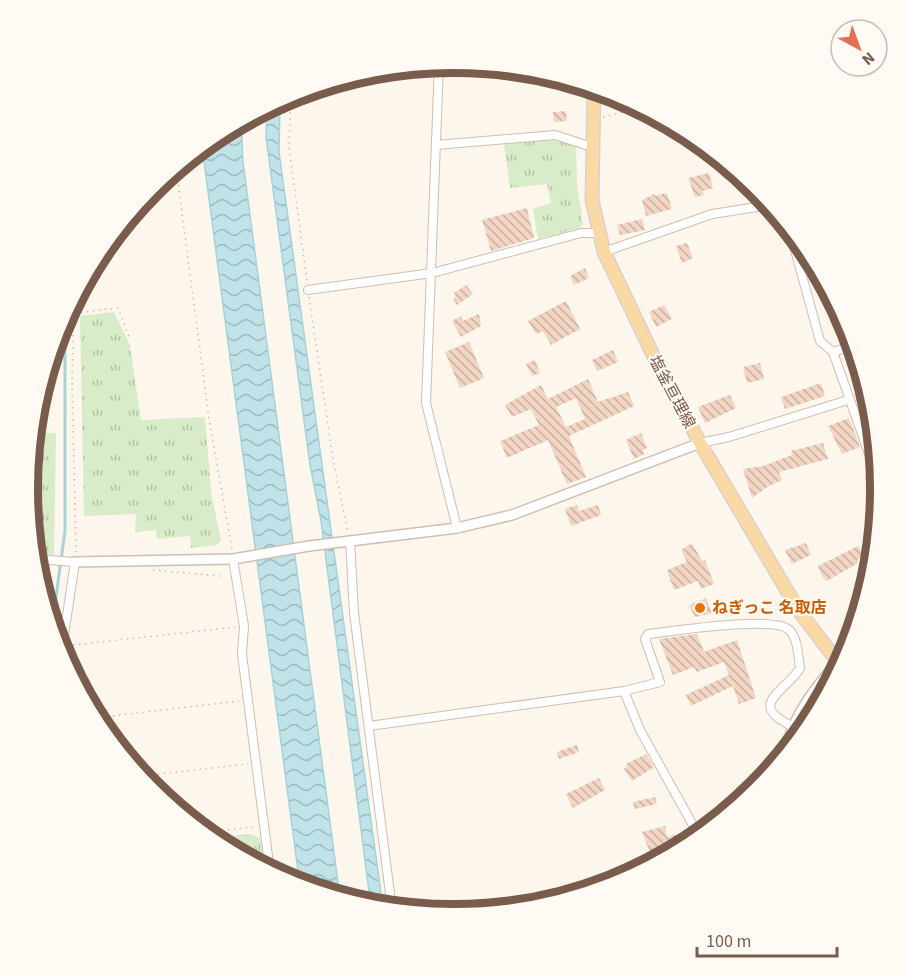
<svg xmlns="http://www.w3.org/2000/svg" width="907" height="977" font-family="'Source Sans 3','Noto Sans JP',sans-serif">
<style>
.grass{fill:url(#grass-tufts)}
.water{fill:url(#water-waves);stroke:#a5d3da;stroke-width:1.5}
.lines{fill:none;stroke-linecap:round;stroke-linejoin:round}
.stream{stroke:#a5d3da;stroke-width:3}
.building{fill:url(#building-back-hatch);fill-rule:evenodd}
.minor-casing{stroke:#d1beb0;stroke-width:10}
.tertiary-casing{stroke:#d1beb0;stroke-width:12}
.primary-casing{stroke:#dad1cd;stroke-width:15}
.path{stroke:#d9b8a5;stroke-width:1.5;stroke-dasharray:1.5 4.5;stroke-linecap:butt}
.minor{stroke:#fff;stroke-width:8}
.tertiary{stroke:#fff;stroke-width:9}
.primary{stroke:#fbd9a5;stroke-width:12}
.food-dot{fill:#e8710a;stroke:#fffaf3;stroke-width:2}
.labels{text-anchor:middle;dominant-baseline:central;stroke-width:4.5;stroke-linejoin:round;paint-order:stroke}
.street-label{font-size:16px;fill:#7a5c4d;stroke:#fffaf3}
.food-label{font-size:16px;font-weight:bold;fill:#c56008;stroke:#fffaf3;text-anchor:start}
.rim{fill:none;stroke:#7a5c4d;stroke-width:8}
</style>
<defs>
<pattern id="grass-tufts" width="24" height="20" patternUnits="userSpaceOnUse" patternTransform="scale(1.5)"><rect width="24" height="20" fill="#d8ecc9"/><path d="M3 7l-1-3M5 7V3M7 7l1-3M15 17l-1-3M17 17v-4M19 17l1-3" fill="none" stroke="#b4c2a5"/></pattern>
<pattern id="water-waves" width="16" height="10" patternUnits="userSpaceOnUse" patternTransform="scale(1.5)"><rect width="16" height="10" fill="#bfe3e8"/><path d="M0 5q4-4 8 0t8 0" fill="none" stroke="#a0bbbe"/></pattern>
<pattern id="building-back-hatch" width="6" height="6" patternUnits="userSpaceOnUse" patternTransform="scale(1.5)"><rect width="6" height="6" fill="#f3d5c3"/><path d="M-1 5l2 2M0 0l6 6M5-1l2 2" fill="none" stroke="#cab0a1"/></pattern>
</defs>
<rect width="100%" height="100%" fill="#fdf6ec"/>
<path class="grass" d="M548 138 576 146 577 185 583 224 579 228 538 239 533 209 551 203 547 184 510 188 504 145 509 141Z
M114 312 130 345 141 420 205 417 211 492 221 541 216 545 191 548 190 536 157 539 156 530 135 532 136 514 84 516 80 316Z
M45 433H56L54 555 33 553V545L39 546 41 532 31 531 27 488 31 447H43Z
M251 834 260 838 265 869 210 838Z"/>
<path class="water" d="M280 100 279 152 383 908 371 907 321 521 310 465 266 137 267 107Z
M241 121 243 162 340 898 300 886 202 146 217 134Z"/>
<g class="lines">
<path class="stream" d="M52 626 65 531V315"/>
</g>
<path class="building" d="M566 111 567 121 554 122 553 112Z
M709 173 713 188 702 191 704 195 695 197 688 178Z
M667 193 672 209 646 216 642 200 654 194 655 196Z
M527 208 534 238 491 251 482 220Z
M642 219 645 230 620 235 617 225Z
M687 243 693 258 682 263 676 246Z
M585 268 589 278 574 285 570 276Z
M466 285 473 294 457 305 453 299 456 297 454 293Z
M566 301 580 329 551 345 543 331 536 334 528 321Z
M664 305 672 319 656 327 649 312Z
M479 314 481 326 461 337 452 321 461 316 463 321Z
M469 342 484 378 460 388 445 352Z
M613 350 618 362 597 371 592 360Z
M535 360 540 373 532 376 526 364Z
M760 363 764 379 747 383 743 367Z
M588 379 598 402 628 392 634 406 569 436 586 477 567 484 548 440 507 458 500 441 539 425 531 409 512 417 505 405 541 385 548 399ZM576 398 585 419 566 427 556 407Z
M821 383 825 396 785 409 781 397Z
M730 395 736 408 705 423 698 407Z
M849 418 860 447 842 454 828 426Z
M641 433 647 448 643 450 644 454 634 459 626 440Z
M823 443 828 459 779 472 782 480 767 487 752 498 743 469 763 466 792 455 791 451Z
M577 505 579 511 598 505 601 515 571 526 565 509Z
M692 543 702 561 705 560 714 584 701 589 698 581 674 590 667 570 687 562 681 550Z
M806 543 811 555 792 564 785 550Z
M858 546 864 556 857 560 858 563 827 581 823 578 818 566Z
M706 598 712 613 695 617 689 605Z
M697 634 704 652 737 640 756 698 739 704 733 686 691 706 686 695 729 675 724 662 697 672 694 667 673 675 659 639Z
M577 745 579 752 559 759 557 752Z
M646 754 654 767 632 781 624 769 627 767 626 764Z
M599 778 605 790 573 808 566 794Z
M655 797 657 804 635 809 633 802Z
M665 826 667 837 689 831 693 841 654 863 642 832Z"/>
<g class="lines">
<defs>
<path id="minor" d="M439 63 426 403 457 528
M436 145 555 135 592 147
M789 228 820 341 833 352
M604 252 712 214 770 205
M308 290 432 273 581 233H599
M854 345 833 352 879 482
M700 443 729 437 848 400
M350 541 354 613 392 909
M34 559 75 562 61 655
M233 559 244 626 242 654 270 872
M624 691 640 730 699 836
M369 726 624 691 660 682 645 639 648 634C675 631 770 616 788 629 798 636 798 657 800 668 787 691 745 704 792 726"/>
<path id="tertiary" d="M75 562 233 559 309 546 457 528 512 515 700 443
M784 755C793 713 819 682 848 651"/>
<path id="primary" d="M594 88 592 200 604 252 654 357 700 443 799 611 840 665"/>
</defs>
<use href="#minor" class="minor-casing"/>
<use href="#tertiary" class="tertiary-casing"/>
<use href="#primary" class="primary-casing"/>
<path class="path" d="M291 94 289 147 307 281
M603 117 643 108
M176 167 209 419 232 549
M309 297 333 459 348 532
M74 299 72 383 76 552
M75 313 118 308 129 337
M153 570 220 576
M44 599 46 570
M73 645 235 627
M95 718 239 701
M140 776 248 764
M204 832 256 827"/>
<use href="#minor" class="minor"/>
<use href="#tertiary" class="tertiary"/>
<use href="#primary" class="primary"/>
</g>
<circle class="food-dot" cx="700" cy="608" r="6"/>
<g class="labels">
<g class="street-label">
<text transform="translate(672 392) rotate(62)">塩釜亘理線</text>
</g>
<g class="food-label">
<text x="712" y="608">ねぎっこ 名取店</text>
</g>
</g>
<path d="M0 0H907V977H0ZM453 73H455A415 415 0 0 1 870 488V489A415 415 0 0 1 455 904H453A415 415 0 0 1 38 489V488A415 415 0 0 1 453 73Z" fill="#fffaf3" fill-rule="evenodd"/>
<path class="rim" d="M453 73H455A415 415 0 0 1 870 488V489A415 415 0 0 1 455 904H453A415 415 0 0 1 38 489V488A415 415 0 0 1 453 73Z"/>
<g transform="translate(859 48) rotate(139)"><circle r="28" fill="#fffaf3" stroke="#cabbb1" stroke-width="1.5"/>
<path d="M0-4.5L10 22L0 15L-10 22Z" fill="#e76f51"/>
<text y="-9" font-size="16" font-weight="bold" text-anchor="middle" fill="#7a5c4d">N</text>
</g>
<path d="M697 947v9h140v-9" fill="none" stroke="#7a5c4d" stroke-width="3"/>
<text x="706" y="947" font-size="18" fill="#7a5c4d" stroke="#fffaf3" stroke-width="4.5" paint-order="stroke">100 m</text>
</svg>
